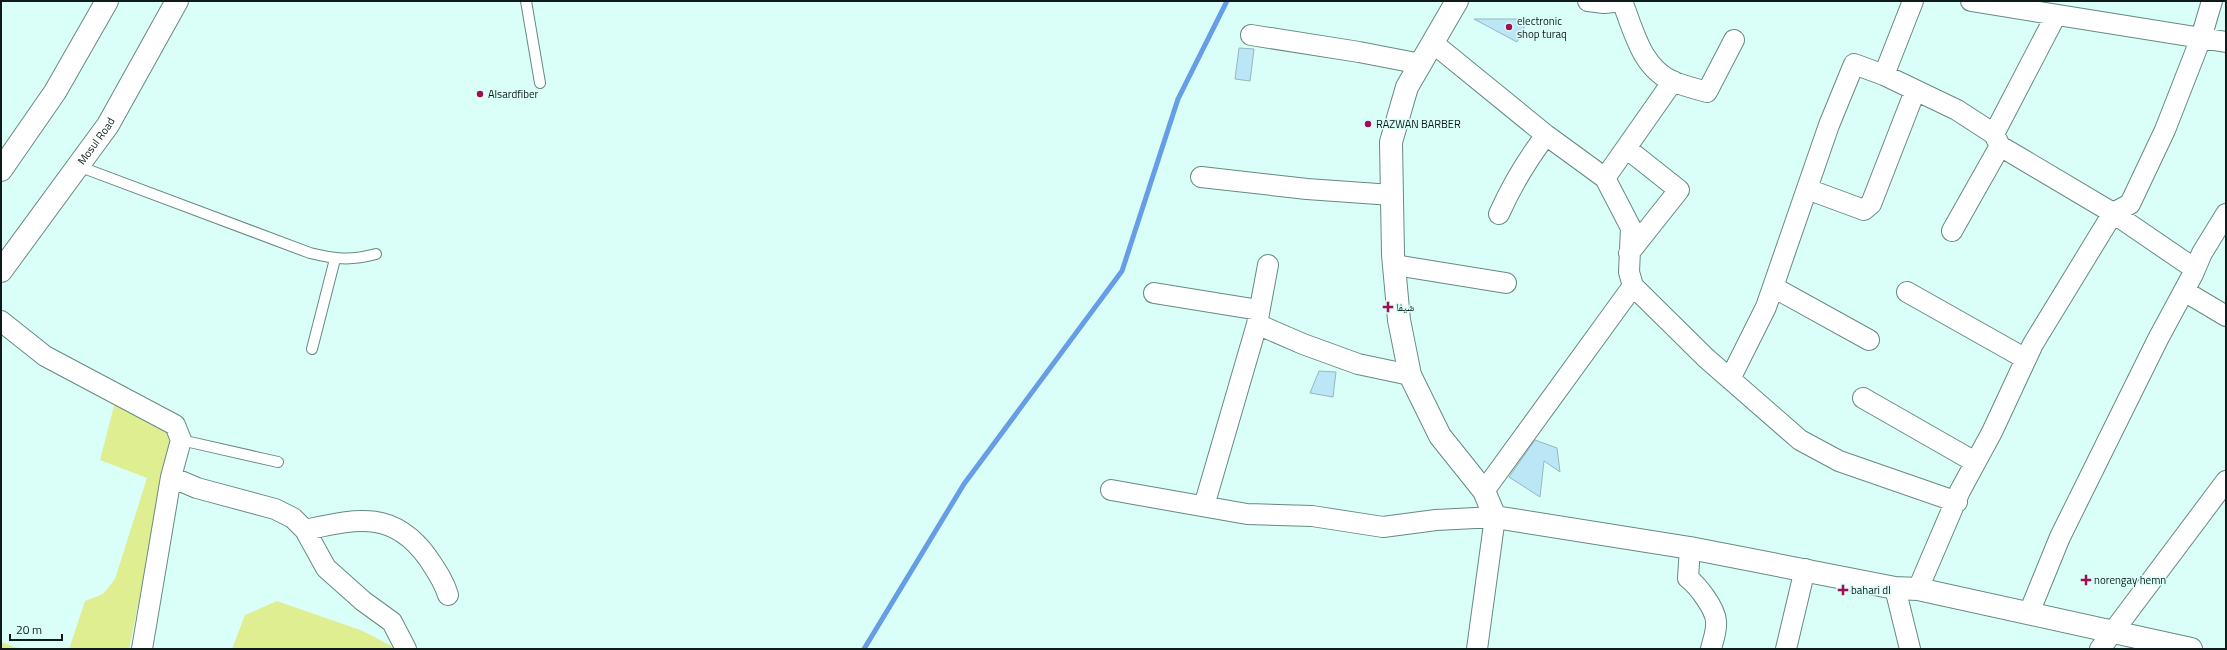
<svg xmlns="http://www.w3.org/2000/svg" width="2227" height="650" font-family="'Titillium Web','Noto Naskh Arabic',sans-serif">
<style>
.green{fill:#dfee91}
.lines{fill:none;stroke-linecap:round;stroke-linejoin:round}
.stream{stroke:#669de6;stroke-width:5}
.building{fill:#bbe6f5;stroke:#96b7c2}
.service-casing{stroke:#678984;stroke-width:12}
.minor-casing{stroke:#678984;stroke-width:22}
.tertiary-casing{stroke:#678984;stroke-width:24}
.trunk-casing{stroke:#678984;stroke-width:24}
.service{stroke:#fff;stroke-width:10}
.minor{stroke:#fff;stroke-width:20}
.tertiary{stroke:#fff;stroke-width:22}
.trunk{stroke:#fff;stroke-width:22}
.poi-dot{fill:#a10e54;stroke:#dafff9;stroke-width:1.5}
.labels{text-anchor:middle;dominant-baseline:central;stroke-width:3;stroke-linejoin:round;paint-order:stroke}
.poi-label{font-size:11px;fill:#0e1b1a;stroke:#dafff9;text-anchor:start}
.street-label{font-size:11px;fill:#0e1b1a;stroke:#dafff9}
</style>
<rect width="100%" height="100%" fill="#dafff9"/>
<path class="green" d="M115 402 168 430 171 444 129 649H69L85 601 103 594 115 579 147 478 100 460Z
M277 601 363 631 397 649H232L245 615Z
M1 642 21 649H1Z"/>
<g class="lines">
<path class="stream" d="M864 649 964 484 1122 271 1178 99 1227 1"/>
</g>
<path class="building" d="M1474 19H1528L1517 42Z
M1239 48 1254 49 1250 81 1235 79Z
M1319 371 1336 372 1333 397 1310 393Z
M1535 440 1557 448 1560 472 1544 461 1540 497 1509 477Z"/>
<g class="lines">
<defs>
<path id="service" d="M526 1 540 83
M78 166 310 253C335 259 350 261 376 254
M312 349 335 259
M181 440 278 462"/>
<path id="minor" d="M1588 1 1604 3 1623 1
M1622 1C1634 31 1641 68 1674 82 1685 86 1696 89 1707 92L1734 40
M1971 1 2226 42
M1251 35 1359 52 1421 64
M1433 43 1546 135 1605 178 1631 228 1629 272 1633 286 1706 358 1800 440 1839 461 1957 502
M1884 75 1913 1
M1994 134 2056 15
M1626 148 1679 190 1629 253
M1201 177 1307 189 1392 195
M1605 178 1673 81
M1807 189 1864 210 1871 204 1915 91
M1499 214C1512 185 1527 160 1546 135
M1952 231 2000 146
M1395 265 1506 283
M1773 287 1869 340
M2184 291 2226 316
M1907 292 2026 359
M1154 293 1259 310
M1 321 45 356 175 425 181 440 171 477 142 649
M1257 324 1303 344 1358 364 1410 375
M1730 379 1766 307 1829 125 1854 64 1884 75 1957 110 1994 134 2000 146 2113 213 2195 269
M1863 398 1975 462
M171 477 197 488 275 509 293 518 305 530 326 568 363 601 392 622 406 649
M1111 490 1247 514 1312 516 1383 527 1436 520 1495 517 1477 649
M1484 491 1633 286
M1204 506 1257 324 1268 265
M305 530C356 519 393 509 428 558 436 570 444 581 448 595
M1690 548 1688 578C1698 586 1715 608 1716 621 1717 631 1713 640 1711 649
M1895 588 1910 649
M1918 589 1960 491 1992 432 2033 344 2113 213 2130 204 2165 130 2201 38 2212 1
M2029 613 2060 537 2158 339 2193 274 2202 253 2226 214
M1786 649 1805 569
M2100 649 2226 481"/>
<path id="tertiary" d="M1457 1 1407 87 1391 142 1393 255 1399 320 1410 375 1440 436 1484 491 1495 517 1690 548 1895 588 1918 589 2191 649"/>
<g id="trunk">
<path d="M1 170 55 92 107 1"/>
<path id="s1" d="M1 271 108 125 177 1"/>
</g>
</defs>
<use href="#service" class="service-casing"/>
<use href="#minor" class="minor-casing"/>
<use href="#tertiary" class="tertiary-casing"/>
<use href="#trunk" class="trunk-casing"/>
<use href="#service" class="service"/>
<use href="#minor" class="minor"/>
<use href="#tertiary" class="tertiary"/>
<use href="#trunk" class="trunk"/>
</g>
<g class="poi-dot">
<circle cx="1509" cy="27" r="4"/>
<circle cx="480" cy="94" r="4"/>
<circle cx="1368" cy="124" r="4"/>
<path d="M1386 301h4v4h4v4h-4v4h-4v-4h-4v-4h4z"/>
<path d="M2084 574h4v4h4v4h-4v4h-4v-4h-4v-4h4z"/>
<path d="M1841 584h4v4h4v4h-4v4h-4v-4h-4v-4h4z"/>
</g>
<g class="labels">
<g class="poi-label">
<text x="1517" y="21">electronic<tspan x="1517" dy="13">shop turaq</tspan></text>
<text x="488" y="94">Alsardfiber</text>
<text x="1376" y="124">RAZWAN BARBER</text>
<text x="1396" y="307">شیفا</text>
<text x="2094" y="580">norengay hemn</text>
<text x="1851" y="590">bahari dl</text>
</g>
<g class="street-label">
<text stroke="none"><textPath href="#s1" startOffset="161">Mosul Road</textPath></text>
</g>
</g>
<rect width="2227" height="650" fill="none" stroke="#0e1b1a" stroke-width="4"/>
<path d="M10 634v6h52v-6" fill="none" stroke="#0e1b1a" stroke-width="2"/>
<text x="16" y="634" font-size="12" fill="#0e1b1a" stroke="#dafff9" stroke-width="3" paint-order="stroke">20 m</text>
</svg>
